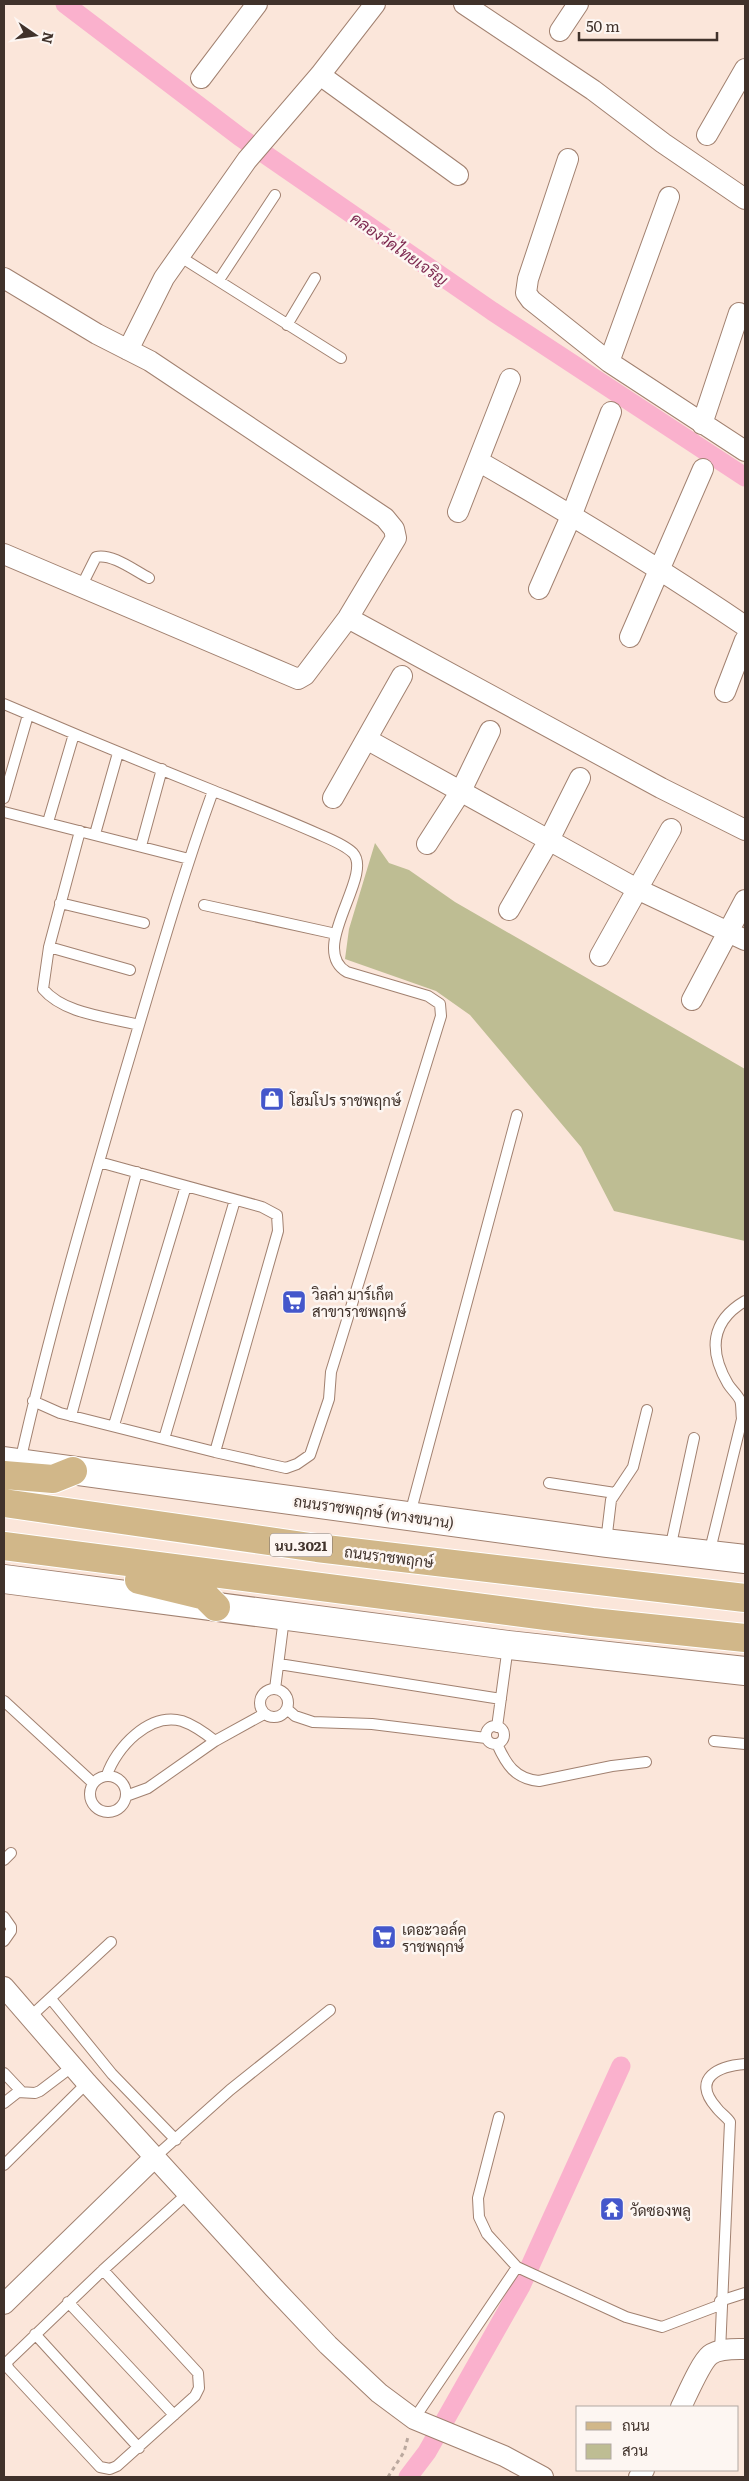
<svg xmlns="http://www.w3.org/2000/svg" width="749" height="2481" font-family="Literata,Sarabun,serif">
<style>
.green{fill:#bebd93}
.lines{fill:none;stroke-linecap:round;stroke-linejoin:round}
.canal{stroke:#fab1cd;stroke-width:19}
.service-casing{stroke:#a18170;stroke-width:12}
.minor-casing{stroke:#a18170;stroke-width:22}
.secondary-casing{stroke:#a18170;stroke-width:30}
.primary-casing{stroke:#fff;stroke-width:30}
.path{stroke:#baa89e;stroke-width:3;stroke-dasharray:4 4;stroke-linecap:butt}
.service{stroke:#fff;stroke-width:10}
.minor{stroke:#fff;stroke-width:20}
.secondary{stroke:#fff;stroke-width:28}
.primary{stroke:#d1b789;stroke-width:28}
.labels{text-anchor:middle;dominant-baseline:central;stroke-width:5;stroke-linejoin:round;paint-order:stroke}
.shield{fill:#fdf6f2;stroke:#796d67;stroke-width:1}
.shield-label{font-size:14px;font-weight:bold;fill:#40322b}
.poi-label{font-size:15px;fill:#40322b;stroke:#fdf6f2;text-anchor:start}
.street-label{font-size:15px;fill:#40322b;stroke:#fdf6f2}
.water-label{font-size:16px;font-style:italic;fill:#7e2a51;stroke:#fdf6f2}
</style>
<rect width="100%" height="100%" fill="#fbe6da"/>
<path class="green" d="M375 843 389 863 409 870 455 902 745 1069V1241L614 1211 581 1147 470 1015 436 991 345 959 349 929Z"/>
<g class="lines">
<path class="canal" d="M65 4 240 137 492 311 745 477
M408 2477 427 2452 521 2286 621 2066"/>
<defs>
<path id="service" d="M179 256 341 358
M219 280 275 195
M287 325 315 278
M81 587 96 557C112 553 135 571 149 578
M4 704C74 734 144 763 214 791 249 805 282 818 316 833 327 838 344 844 353 853 374 876 307 949 347 972L428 996 440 1004 441 1016 331 1372 329 1399 310 1455 297 1464 286 1468 215 1452 60 1413 33 1401
M4 798 28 715
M4 812 189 859
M48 822 74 734
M80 831 49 947 43 989C64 1014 108 1017 139 1025
M95 834 118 753
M141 846 162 769
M60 903 144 923
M204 905 336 934
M49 947 130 970
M99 1162 262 1207 277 1215 278 1231 215 1452
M71 1416 137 1172
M114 1425 186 1186
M164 1439 235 1200
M20 1462C49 1333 86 1206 123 1079 152 982 179 885 213 791
M549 1483 615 1493
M410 1514 517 1115
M606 1542 611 1500 633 1467 647 1410
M670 1549 694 1438
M709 1554 742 1419C741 1413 742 1405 740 1400 737 1394 731 1389 728 1384 708 1350 711 1321 745 1301
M279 1664 501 1699
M260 1703a14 14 0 1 1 28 0a14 14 0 1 1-28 0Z
M275 1689 284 1618
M4 1701 93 1783
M287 1709 295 1716 313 1722 372 1724 486 1738
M486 1735a9 9 0 1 1 18 0a9 9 0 1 1-18 0Z
M497 1727 508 1646
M714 1741 745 1744
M497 1744C506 1764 515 1779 539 1781L612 1766 646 1762
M107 1775C116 1748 149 1712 182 1721 194 1725 205 1733 215 1741
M90 1794a18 18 0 1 1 36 0a18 18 0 1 1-36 0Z
M126 1796 148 1788 215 1741 264 1714
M4 1860 11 1853
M4 1917 11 1927V1931L4 1941
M51 1999 112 2074 176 2140
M30 2017 111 1942
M4 2073 21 2091
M4 2103 18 2092 35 2093 40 2091 73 2066
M499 2117 478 2198 479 2217 487 2234 517 2267 626 2317 662 2327 720 2305
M155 2157 230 2090 330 2010
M4 2165 87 2083
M103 2270 198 2373 199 2388 195 2396 117 2466 110 2469 100 2467 9 2369 6 2363 103 2270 188 2193
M720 2301 745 2293
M68 2302 174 2415
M35 2334 139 2448
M720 2352 730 2122C726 2116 720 2113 716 2107 691 2078 719 2066 745 2064
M414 2419 517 2267"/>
<path id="minor" d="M464 4 593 90 663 143 745 199
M560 31 578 4
M320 75 458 175
M201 78 257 4
M707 135 745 69
M568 159 528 279 526 293 531 300 609 362 745 451
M4 278 97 334 150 361 385 518 394 529 396 538 348 618 305 675 298 679 4 554
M128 350 164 278 247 160 320 75 375 4
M609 362 669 197
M702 424 739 313
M478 461C569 513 658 567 745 626
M458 512 510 379
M539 589 572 514 611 412
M348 618 661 788 745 830
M630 637 703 469
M725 692 745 640
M368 740 637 889 745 940
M333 798 402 676
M427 844 461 791 490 731
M509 910 548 842 580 778
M600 956 671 829
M692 1000 745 900
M4 1987 87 2083 274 2288 328 2345 379 2393 414 2419 504 2456 543 2477
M4 2304 155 2157
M681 2407C687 2395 701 2362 710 2355 719 2348 735 2349 745 2349
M639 2477 644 2470"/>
<path id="secondary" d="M4 1461 606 1543 745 1559
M4 1579 508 1645 745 1671"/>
<path id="primary" d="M4 1475 53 1479 73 1471
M4 1503 317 1548 745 1598
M4 1546 592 1622 745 1638
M139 1580 205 1596 216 1607"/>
</defs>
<use href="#service" class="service-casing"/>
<use href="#minor" class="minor-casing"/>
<use href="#secondary" class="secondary-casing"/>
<use href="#primary" class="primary-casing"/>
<path class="path" d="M388 2477 404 2452 408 2437"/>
<use href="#service" class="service"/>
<use href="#minor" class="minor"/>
<use href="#secondary" class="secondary"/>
<use href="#primary" class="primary"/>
</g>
<defs>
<symbol id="shop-square" viewBox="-11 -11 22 22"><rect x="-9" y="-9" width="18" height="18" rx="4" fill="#4457cb" stroke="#fdf6f2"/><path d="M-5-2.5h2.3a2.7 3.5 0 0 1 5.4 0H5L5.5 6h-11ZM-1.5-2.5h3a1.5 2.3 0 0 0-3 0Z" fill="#fff"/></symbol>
<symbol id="supermarket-square" viewBox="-11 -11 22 22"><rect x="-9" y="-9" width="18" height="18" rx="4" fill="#4457cb" stroke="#fdf6f2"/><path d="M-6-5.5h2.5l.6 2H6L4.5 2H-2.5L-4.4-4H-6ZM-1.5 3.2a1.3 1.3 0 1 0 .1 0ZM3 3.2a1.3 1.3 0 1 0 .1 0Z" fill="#fff"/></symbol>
<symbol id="temple-square" viewBox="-11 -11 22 22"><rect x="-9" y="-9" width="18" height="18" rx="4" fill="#4457cb" stroke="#fdf6f2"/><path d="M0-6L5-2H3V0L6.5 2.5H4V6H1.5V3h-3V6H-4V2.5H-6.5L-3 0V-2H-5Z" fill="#fff"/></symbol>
</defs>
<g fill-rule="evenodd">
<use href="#shop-square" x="258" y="1085" width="28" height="28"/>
<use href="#supermarket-square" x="280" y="1288" width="28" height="28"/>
<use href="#supermarket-square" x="370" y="1923" width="28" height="28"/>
<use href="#temple-square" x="598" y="2195" width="28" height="28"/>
</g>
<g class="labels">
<rect class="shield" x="270" y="1533.5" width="62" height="23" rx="4"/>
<g class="shield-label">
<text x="301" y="1545">นบ.3021</text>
</g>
<g class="poi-label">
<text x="290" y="1099">โฮมโปร ราชพฤกษ์</text>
<text x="312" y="1293">วิลล่า มาร์เก็ต<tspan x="312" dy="17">สาขาราชพฤกษ์</tspan></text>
<text x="402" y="1928">เดอะวอล์ค<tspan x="402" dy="17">ราชพฤกษ์</tspan></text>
<text x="630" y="2209">วัดซองพลู</text>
</g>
<g class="street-label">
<text transform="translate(374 1511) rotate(8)">ถนนราชพฤกษ์ (ทางขนาน)</text>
<text transform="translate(389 1556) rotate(7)">ถนนราชพฤกษ์</text>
</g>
<g class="water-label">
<text transform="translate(400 248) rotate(35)">คลองวัดไทยเจริญ</text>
</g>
</g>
<rect width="749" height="2481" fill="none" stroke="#40322b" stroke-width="10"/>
<rect x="576" y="2406" width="162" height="65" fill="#fdf6f2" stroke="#b1a8a2"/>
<rect x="586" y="2422" width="25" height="8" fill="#d1b789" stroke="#b1a8a2"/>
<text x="622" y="2431" font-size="15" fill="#40322b">ถนน</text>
<rect x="586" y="2444" width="25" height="15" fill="#bebd93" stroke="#b1a8a2"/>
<text x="622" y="2456" font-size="15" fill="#40322b">สวน</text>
<g transform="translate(35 35) rotate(103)" stroke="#fdf6f2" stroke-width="4" paint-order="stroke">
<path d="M0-4L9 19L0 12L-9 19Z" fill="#40322b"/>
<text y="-8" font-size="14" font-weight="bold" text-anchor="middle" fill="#40322b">N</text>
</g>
<path d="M579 32v8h138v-8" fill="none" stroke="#40322b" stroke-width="2.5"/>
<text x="586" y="32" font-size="15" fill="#40322b" stroke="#fdf6f2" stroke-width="4" paint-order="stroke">50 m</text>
</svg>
